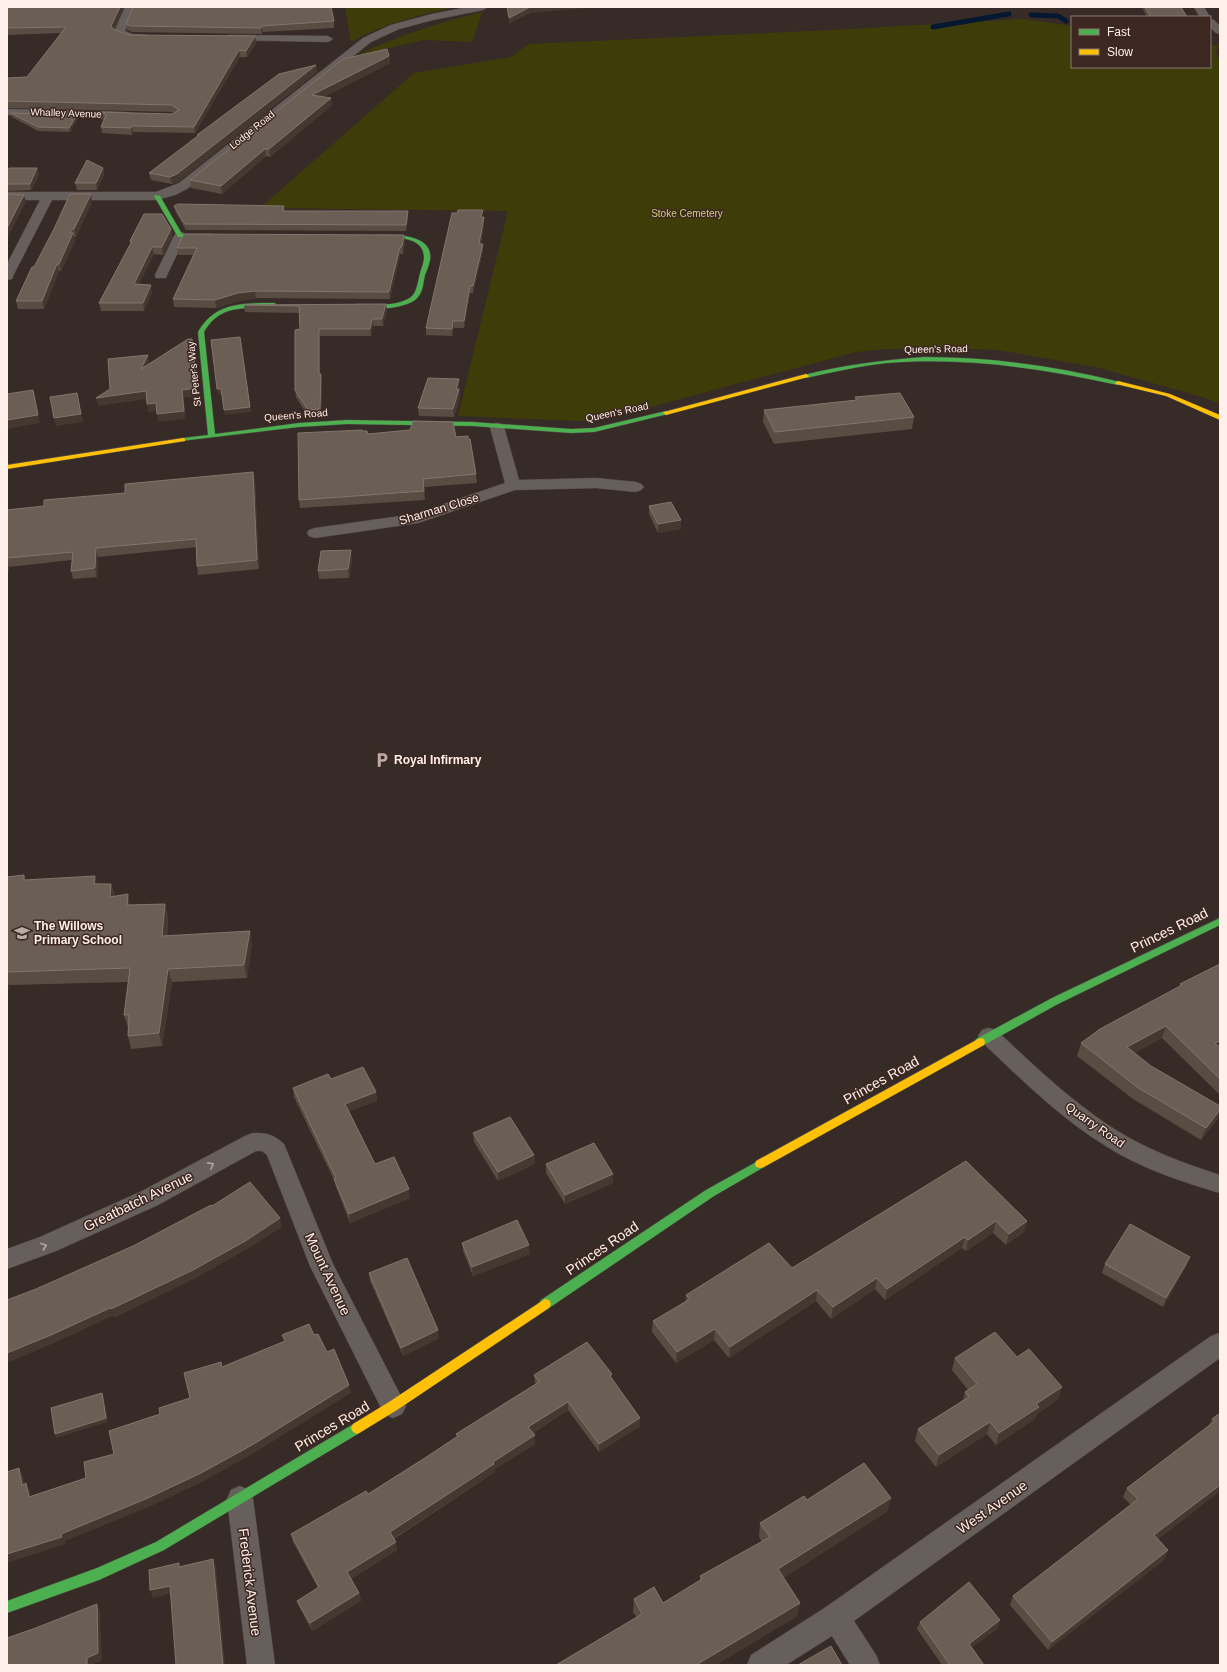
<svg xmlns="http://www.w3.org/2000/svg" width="1227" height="1672" font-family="Helvetica,sans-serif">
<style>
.green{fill:#3e3d09}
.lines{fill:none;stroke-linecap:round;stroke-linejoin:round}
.stream{stroke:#051831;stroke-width:5}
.street-casing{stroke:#524844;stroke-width:1}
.fast-casing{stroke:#524844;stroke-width:1}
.slow-casing{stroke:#524844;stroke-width:1}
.street{fill:#675f5c;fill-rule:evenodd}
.fast{fill:#4caf50;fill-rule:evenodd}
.slow{fill:#ffc107;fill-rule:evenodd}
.wall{fill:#594c43}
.shaded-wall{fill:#443830}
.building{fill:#6b5e55;stroke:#82756c}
.oneway{stroke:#b3a8a4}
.labels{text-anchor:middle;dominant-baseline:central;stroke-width:3;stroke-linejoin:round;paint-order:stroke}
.far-street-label{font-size:10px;fill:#fff0eb;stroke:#3c2820}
.far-park-label{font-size:10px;fill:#cccf77;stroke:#3c2820}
.street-label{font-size:12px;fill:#fff0eb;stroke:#3c2820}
.poi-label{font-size:12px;font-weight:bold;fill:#fff0eb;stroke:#3c2820;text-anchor:start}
.near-street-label{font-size:14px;fill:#fff0eb;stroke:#3c2820}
</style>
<rect width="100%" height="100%" fill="#362b26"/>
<path class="green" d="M345 7H457C420 14 383 24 351 42Z
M482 12 472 42 424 40 358 55C399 35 438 23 482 12Z
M1023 19 1072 26V67H1210V45H1220L1216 52 1220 63V404L1205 398 1096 367 997 350 952 348 885 349 856 352 628 413 583 421 458 416 508 211 260 208 414 73 511 57 529 44 833 30Z"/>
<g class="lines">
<path class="stream" d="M1031 15 1058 16 1066 21
M933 27 1009 14"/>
<defs>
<path id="street" d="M125 7H135L125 31 132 34 147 35 148 37 147 39C136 42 121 40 114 32Z
M468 7H488L483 10 433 20 399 29 371 42 187 189 175 195 157 200H52L13 276 12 279 7 280V264L40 200H7V192H156L179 183 363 38 391 25 432 14Z
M1194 7H1204L1210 17H1200Z
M1210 19 1214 20 1220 26V34L1216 33 1210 27Z
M229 35 328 36 333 39 328 42 225 40 224 38Z
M7 109 125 112 131 115 125 118 7 115Z
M180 232 184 233 186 236 167 275 166 278H156L155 275 174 236 176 233Z
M497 423 502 424 504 427 519 480 596 478 636 482 641 484 644 487 641 490 636 492 596 488 515 490 418 523 315 538 309 536 307 533 309 530 315 528 415 514 505 483 490 427 492 424Z
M989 1028 996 1030C1040 1071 1084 1114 1137 1142 1164 1156 1192 1166 1220 1175V1193C1186 1183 1152 1172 1121 1155 1068 1126 1025 1083 982 1042L978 1036 982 1030Z
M253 1133C267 1133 273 1134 284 1144L333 1264 406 1406 402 1414 393 1418 384 1414 310 1266 267 1155 262 1151H256L158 1205 56 1251 7 1269V1249L40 1237 142 1191 245 1136Z
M1220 1333V1358L854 1621 876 1655 880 1665H850L832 1636 786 1665H747L751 1655 826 1607 1211 1336Z
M240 1486 249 1490 253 1499 275 1665H247L227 1499 231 1490Z"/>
<path id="fast" d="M155 195 160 196 182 234H212L215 236 214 237H178L154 196Z
M398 235C413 237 433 241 430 260 429 265 427 270 425 275 423 284 423 294 415 300 401 310 370 310 354 307V305L356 304C373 304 393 307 408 299 416 295 417 286 419 278 420 271 424 264 424 257 423 234 391 238 375 239L372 237 375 235Z
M274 303 276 304V306C248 311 222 301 204 332L215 434 299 423 347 420 473 422 571 429 594 428 666 411 669 413 668 414 594 432 571 433 473 426 347 424 299 427 181 441V439L183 438 208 435 198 332C215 302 243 303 274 303Z
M924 357C991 357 1055 366 1120 382L1121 383 1118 385C1041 368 965 357 887 363 859 366 833 372 806 378L803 376 804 375C843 365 883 360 924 357Z
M1220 918V925L1058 1004 984 1045 980 1046 976 1045 975 1042 976 1039 1052 998Z
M760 1160 764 1161 765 1164 764 1167 714 1196 549 1308 545 1309 541 1308 539 1304 541 1300 706 1190Z
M357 1422 361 1424 363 1428 361 1432 164 1550 99 1580 7 1613V1601L97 1568 156 1542Z"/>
<path id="slow" d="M806 374 809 376 808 377 666 415 663 413 664 412Z
M1118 381 1170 394 1220 415V420L1166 396 1116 384 1115 383Z
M183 438 185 439V441L7 469V465Z
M980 1038 984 1039 985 1042 984 1045 764 1167 760 1168 756 1167 755 1164 756 1161Z
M545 1299 549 1300 551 1304 549 1308 397 1410 361 1432 357 1434 353 1432 351 1428 353 1424 389 1402Z"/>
</defs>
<use href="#street" class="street-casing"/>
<use href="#fast" class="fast-casing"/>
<use href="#slow" class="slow-casing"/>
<use href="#street" class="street"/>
<use href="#fast" class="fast"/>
<use href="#slow" class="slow"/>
</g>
<path class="wall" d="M7 7H123L114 29 128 35 256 43 247 57H240L195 133 133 132 132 135 102 133 101 127 104 120 101 119 100 112 172 114 174 112H173L7 108V78L27 77 61 33 7 35Z
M1142 7H1181L1187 17H1147Z
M334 21V28L263 32 262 34 132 32 127 30 126 24Z
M389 56 390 63 323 97 331 98 332 105 270 157 266 156 222 194 191 188 190 180 343 59Z
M316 65 317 72 178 182 172 184 151 180 149 173 197 137V135Z
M11 113 78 118 70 132 38 131 12 117Z
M37 168 39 175 31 190 7 191V172Z
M103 168 104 175 97 190H77L75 183Z
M92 202 76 237H74L75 241 61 271H59L44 309H18L16 301 34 267Z
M174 206H284L285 211 408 218 406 231 186 230 176 213Z
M483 217H484V224L481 244 483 251 473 293H470L464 328H454L452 336 426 335V328Z
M171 229 172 237 163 255 154 254 139 284 152 292 144 311H101L99 303 130 244V241Z
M405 242 403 254H400L390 299 256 298 240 301 216 308 174 307 173 299 193 255H178L177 248Z
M386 304 387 311 383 326H373L371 336H320V374L322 381 321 417 309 418 296 397 295 390 300 329 299 313 245 312 244 305Z
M460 387 459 389 460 397 454 417 419 416 418 408Z
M855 397 914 417 912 429 774 444 763 422 764 410 855 400Z
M410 430 456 437 476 474 477 483 424 487 425 500 300 508 299 500 362 431 368 434Z
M253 472 255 481 259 569 198 575 197 566V547L98 557 97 577 73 579 71 571 72 560 9 567 7 581V510L44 506Z
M649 506 681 529 658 533 649 514Z
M352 559 349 578 319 579 318 571Z
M24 875 25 880 111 884 115 896 128 894 130 905 165 904 168 917 167 936 252 944 247 978 172 982 162 1046 131 1049 128 1036V1028L124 1015 129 982 9 985 7 994V877Z
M1220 964V1095L1162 1038 1134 1053 1218 1119 1201 1140 1133 1099 1077 1056 1081 1043 1179 987 1180 984Z
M331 1079 376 1092 377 1101 349 1111 375 1164 410 1198 350 1223 336 1187 334 1180 294 1097 293 1088Z
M473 1133 534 1155 535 1164 498 1181 474 1142Z
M966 1161 1027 1221 1024 1232 1006 1245 993 1233 966 1251 962 1248 885 1300 875 1289 831 1319 816 1301 729 1358 714 1340 676 1363 652 1332 653 1321 686 1301V1295L792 1268Z
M546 1164 613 1183 565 1204 546 1173Z
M462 1243 530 1254 473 1276 463 1251Z
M1105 1264 1187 1265 1163 1307 1102 1273Z
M369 1273 439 1338 403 1356 370 1281Z
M1017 1357 1062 1387 1058 1399 1037 1414 1035 1419 996 1445 987 1434 936 1467 915 1441 918 1429 963 1400 965 1392 968 1390 952 1370 955 1358Z
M612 1374V1380L640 1426 599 1452 568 1410 533 1433 535 1435V1444L495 1469V1472L394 1539 397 1550 351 1579 359 1593 361 1601 312 1631 300 1608 297 1601 318 1588 293 1542 291 1534 368 1494 457 1437 456 1434 536 1384 535 1383 534 1375Z
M1220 1413V1491L1158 1539 1168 1550 1164 1560 1048 1650 1010 1605 1013 1596 1131 1505 1123 1497 1127 1488 1209 1426 1212 1419Z
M807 1500 888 1511 783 1578 800 1603 797 1616 716 1665H556L637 1618 633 1612 634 1599 663 1603 700 1580V1576L762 1542 759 1537 760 1523Z
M920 1622 998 1628 972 1647 984 1665H942L917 1629Z"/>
<path class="shaded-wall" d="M120 7H123L113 33 111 26Z
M530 7H596L530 13 509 24V18Z
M262 26 263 32 262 34 261 28Z
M255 36 256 43 247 57 246 51Z
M239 50 240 57 195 133 194 127Z
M389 56 390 63 312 102V95Z
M316 65 317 72 178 182 172 184 170 177Z
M331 98 332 105 270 157 269 149Z
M77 115 78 118 70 132 69 128Z
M132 126 133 132 132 135 131 128Z
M265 149 266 156 222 194 221 186Z
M37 168 39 175 31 190 30 184Z
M103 168 104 175 97 190 96 183Z
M91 194 92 202 76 237 74 229Z
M24 195 26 202 7 239V228Z
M408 211V218L406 231V225Z
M484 217V224L479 251V244Z
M72 229 75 241 61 271 59 264Z
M171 229 172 237 163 255 162 247Z
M404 235 405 242 403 254 402 247Z
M483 244V251L473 293V286Z
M152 247 154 254 135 292 134 284Z
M400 247V254L390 299 389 292Z
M57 264 59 271 44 309 42 301Z
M151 285 152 292 144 311 143 303Z
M470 286V293L464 328V321Z
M255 291 256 298 240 301 216 308 215 300 238 293Z
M386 304 387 311 383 326 382 319Z
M372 319 373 326 371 336 370 329Z
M453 321 454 328 452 336V329Z
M319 329 320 336V381L319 374Z
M240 337 251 412 225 415 224 410Z
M192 339 193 346 198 396 184 398 186 419 158 422 157 414 182 390Z
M148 355 149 362 143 377 141 369Z
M321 374 322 381 321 417 320 409Z
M459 379 460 397 454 417 453 409 456 389Z
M217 389H221L222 394H218Z
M33 390 40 423 7 429V420Z
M146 391 147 399 98 406 96 398Z
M77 393 83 422 56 426 54 418Z
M156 403 158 411 148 412 147 404Z
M253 472 255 481 259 569 257 560Z
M681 520V529L658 533V524Z
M96 548 98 557 97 577 95 568Z
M351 550 352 559 349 578 348 569Z
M7 561 9 567 7 581Z
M95 876 99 889 94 884Z
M111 884 115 898 110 897Z
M128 894 131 907 127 905Z
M165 904 168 917 165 949 162 936Z
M250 931 252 944 247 978 244 965Z
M168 969 172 982 162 1046 159 1033Z
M7 981 9 985 7 994Z
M1166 1026 1162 1038 1123 1059 1127 1047Z
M1220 1041V1051L1215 1043Z
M376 1092 377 1101 347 1112 345 1104Z
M1220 1110V1113L1218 1119 1201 1140 1206 1128Z
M534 1155 535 1164 498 1181V1172Z
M613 1174V1183L565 1204V1195Z
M409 1189 410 1198 350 1223 349 1214Z
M280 1218 282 1227 249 1248 196 1278 114 1318 111 1309Z
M996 1221 993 1233 966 1251 968 1240Z
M1027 1221 1024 1232 1006 1245 1009 1234Z
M965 1237 962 1248 885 1300 887 1289Z
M529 1245 530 1254 473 1276 472 1267Z
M1190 1257 1187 1265 1163 1307 1166 1298Z
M877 1278 875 1289 831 1319 833 1307Z
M817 1290 816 1301 729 1358 730 1347Z
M110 1308 113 1316 54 1343 7 1363V1353Z
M715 1329 714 1340 676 1363 677 1352Z
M438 1330 439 1338 403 1356 401 1348Z
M612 1374V1383L610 1376Z
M349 1385 351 1393 254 1453 204 1481 151 1506 65 1541V1544L7 1563V1554L61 1534Z
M1062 1387 1058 1399 1037 1414 1035 1419 996 1445 999 1433 1036 1404Z
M102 1393 104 1397 108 1422 56 1438 55 1434Z
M568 1402V1410L529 1435 528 1427Z
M640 1418V1426L599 1452V1444Z
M990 1422 987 1434 936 1467 939 1455Z
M535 1435V1444L495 1469V1472L391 1540 390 1532 493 1462Z
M19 1468 23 1476 26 1493 22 1485Z
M26 1483 30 1491 33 1505 29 1497Z
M1220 1485V1491L1150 1545 1154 1535Z
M891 1498 888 1511 776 1583 778 1569Z
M396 1542 397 1550 349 1580 347 1572Z
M1168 1550 1164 1560 1048 1650 1052 1642Z
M213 1559 216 1566 225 1665H223Z
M170 1586 172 1593 153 1598 150 1590Z
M359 1593 361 1601 312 1631 310 1623Z
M800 1603 797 1616 716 1665H696Z
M97 1604 100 1611 102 1661 91 1665H87V1658Z
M1000 1620 998 1628 967 1651 969 1644Z"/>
<path class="building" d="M7 7H120L111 26 113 29 128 35 255 36 246 51 239 50 194 127 132 126 131 128 101 127 106 115 100 112 172 114 179 110 172 105 7 101V78L27 77 66 27 7 28Z
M133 7H331L334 21 262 26 261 28 131 26 126 24Z
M507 7H532H530L509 18Z
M1145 7H1181L1187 17H1151Z
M387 49 389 56 312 95 331 98 269 149H265L221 186 190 180 343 59Z
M316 65 177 174 170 177 149 173 199 135H197L279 74Z
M11 113 77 115 69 128 38 127Z
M87 160 103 168 96 183H75Z
M9 168H37L30 184H7V172Z
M7 194 24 195 7 228Z
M70 194H91L74 229H72L70 233H73L59 264H57L42 301H16L32 267H34L54 229Z
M178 204 284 206 282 211H408L406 225 185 224 174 206Z
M458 210H483L481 217H484L479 244H483L473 286H470L464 321H453L452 329 426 328 452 213H457Z
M144 214H162L171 229 162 247H152L134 284 151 285 143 303H99L132 241H130Z
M184 234 404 235 402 247H400L389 292 255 291 238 293 215 300 173 299 197 248H177Z
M386 304 382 319H372L370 329H319V374H321L320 409 308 410 295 390V330L300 329 299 306 244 305Z
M240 337 250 407 224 410 221 389H217L211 340Z
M188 339H192L197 388 182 390 184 411 157 414 156 403 147 404 146 391 96 398 110 389 108 359 148 355 141 369Z
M428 378 459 379 456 389H459L453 409 418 408Z
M33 390 38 415 7 420V394Z
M77 393 81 414 54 418 50 397Z
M900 393 914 417 775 432 764 410 857 400 855 397Z
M413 421 453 422 456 437 468 436V439H470L476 474 423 479 424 491 299 500 298 433 362 430V431H367L368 434 410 430Z
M253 472 257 560 197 566 196 539 96 548 95 568 71 571 73 552 7 558V510L44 506V500L125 493V484Z
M671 502 681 520 658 524 649 506Z
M351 550 348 569 318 571 321 551Z
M24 875V880L95 876 94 884H111L110 897 128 894 127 905 165 904 162 936 250 931 244 965 168 969 159 1033 128 1036 129 1015H124L130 968 7 972V877Z
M1220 964V1041L1215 1043 1220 1048V1079L1166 1026 1127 1047 1151 1066 1220 1106V1110L1206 1128 1137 1087 1081 1043 1100 1029 1182 985 1180 984Z
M363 1067 376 1092 345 1104 375 1164 394 1157 409 1189 349 1214 334 1179 336 1178 293 1088 328 1074 331 1079Z
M510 1117 534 1155 498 1172 473 1133Z
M594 1143 613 1174 565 1195 546 1164Z
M966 1161 1027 1221 1009 1234 996 1221 968 1240 965 1237 887 1289 877 1278 833 1307 817 1290 730 1347 715 1329 677 1352 653 1321 690 1299 686 1295 769 1243 792 1268Z
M250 1182 280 1218 247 1240 193 1270 111 1309 110 1308 51 1335 7 1353V1300L36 1289 133 1246 211 1205 212 1206Z
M517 1220 529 1245 472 1267 462 1243Z
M1130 1224 1190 1257 1166 1298 1105 1264Z
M407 1258 438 1330 401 1348 369 1273Z
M309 1324 314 1335 318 1334 327 1352 334 1349 349 1385 252 1445 201 1473 148 1498 61 1534 62 1537 7 1554V1472L19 1468 22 1485 26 1483 29 1497 86 1478 84 1462 114 1454 109 1431 160 1414 159 1408 190 1398 184 1373 221 1362 222 1367 285 1341 282 1335Z
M995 1332 1017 1357 1029 1349 1062 1387 1036 1404 1039 1407 999 1433 990 1422 939 1455 918 1429 969 1397 965 1392 977 1384 955 1358Z
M587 1342 612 1374 610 1376 640 1418 599 1444 568 1402 528 1427 535 1435 493 1462 494 1464 390 1532 396 1542 347 1572 359 1593 310 1623 297 1601 319 1587 291 1534 366 1491 368 1494 425 1458 458 1436 456 1434 539 1382 534 1375Z
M102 1393 106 1418 55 1434 51 1408Z
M1220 1413V1485L1154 1535 1168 1550 1052 1642 1013 1596 1138 1499 1127 1488 1215 1421 1212 1419Z
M864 1463 891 1498 778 1569 800 1603 696 1665H556L642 1614 634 1599 654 1587 663 1603 702 1579 700 1576 770 1537 760 1523 804 1496 807 1500Z
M213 1559 223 1665H176L170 1586 150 1590 149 1570 179 1563V1567Z
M969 1582 1000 1620 969 1644 984 1665H950L920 1622Z
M97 1604 98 1653 87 1658V1665H7V1638L33 1629Z
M831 1646 842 1665H798Z"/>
<defs><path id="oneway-chevron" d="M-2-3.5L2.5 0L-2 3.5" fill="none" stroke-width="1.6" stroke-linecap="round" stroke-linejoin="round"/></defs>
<g class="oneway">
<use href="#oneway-chevron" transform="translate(211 1165) rotate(-28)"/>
<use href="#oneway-chevron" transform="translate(44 1246) rotate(-20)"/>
</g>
<defs>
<symbol id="parking-bare" viewBox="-9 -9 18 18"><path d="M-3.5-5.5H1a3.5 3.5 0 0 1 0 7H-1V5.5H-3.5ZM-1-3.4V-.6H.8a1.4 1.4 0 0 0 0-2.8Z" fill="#b9aba6" stroke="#3c2820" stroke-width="2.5" paint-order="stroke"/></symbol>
<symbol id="school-bare" viewBox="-9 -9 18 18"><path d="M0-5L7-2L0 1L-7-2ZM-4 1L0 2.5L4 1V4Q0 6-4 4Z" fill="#b9aba6" stroke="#3c2820" stroke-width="2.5" paint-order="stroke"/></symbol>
</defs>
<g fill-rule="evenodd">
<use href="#parking-bare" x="371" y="749" width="22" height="22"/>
<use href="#school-bare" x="11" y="922" width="22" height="22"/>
</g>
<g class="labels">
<g class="far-street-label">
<text transform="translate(66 113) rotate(2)">Whalley Avenue</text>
<text transform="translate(252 130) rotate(-39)">Lodge Road</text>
<text transform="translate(936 349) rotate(-1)">Queen's Road</text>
<text transform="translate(194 374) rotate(-96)">St Peter's Way</text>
<text transform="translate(617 412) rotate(-12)">Queen's Road</text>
<text transform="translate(296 415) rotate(-5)">Queen's Road</text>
</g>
<g class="far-park-label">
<text x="687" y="213">Stoke Cemetery</text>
</g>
<g class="street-label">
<text transform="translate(439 509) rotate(-17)">Sharman Close</text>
<text transform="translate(1095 1125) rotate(35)">Quarry Road</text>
</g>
<g class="poi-label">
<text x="394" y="760">Royal Infirmary</text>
<text x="34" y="926">The Willows<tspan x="34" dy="14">Primary School</tspan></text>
</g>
<g class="near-street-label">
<text transform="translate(1169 930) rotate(-26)">Princes Road</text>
<text transform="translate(881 1080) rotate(-29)">Princes Road</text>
<text transform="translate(138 1201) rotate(-26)">Greatbatch Avenue</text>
<text transform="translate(602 1248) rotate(-34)">Princes Road</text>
<text transform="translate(328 1274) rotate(65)">Mount Avenue</text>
<text transform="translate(332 1426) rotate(-31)">Princes Road</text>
<text transform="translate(992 1507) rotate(-35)">West Avenue</text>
<text transform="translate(250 1582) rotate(83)">Frederick Avenue</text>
</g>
</g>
<rect width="1227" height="1672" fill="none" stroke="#fff0eb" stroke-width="16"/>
<rect x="1071" y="16" width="140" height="52" fill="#3c2820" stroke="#8a7871"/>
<rect x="1079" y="29" width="20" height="6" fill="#4caf50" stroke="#8a7871"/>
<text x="1107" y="36" font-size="12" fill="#fff0eb">Fast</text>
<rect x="1079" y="49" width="20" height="6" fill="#ffc107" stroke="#8a7871"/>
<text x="1107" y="56" font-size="12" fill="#fff0eb">Slow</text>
</svg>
